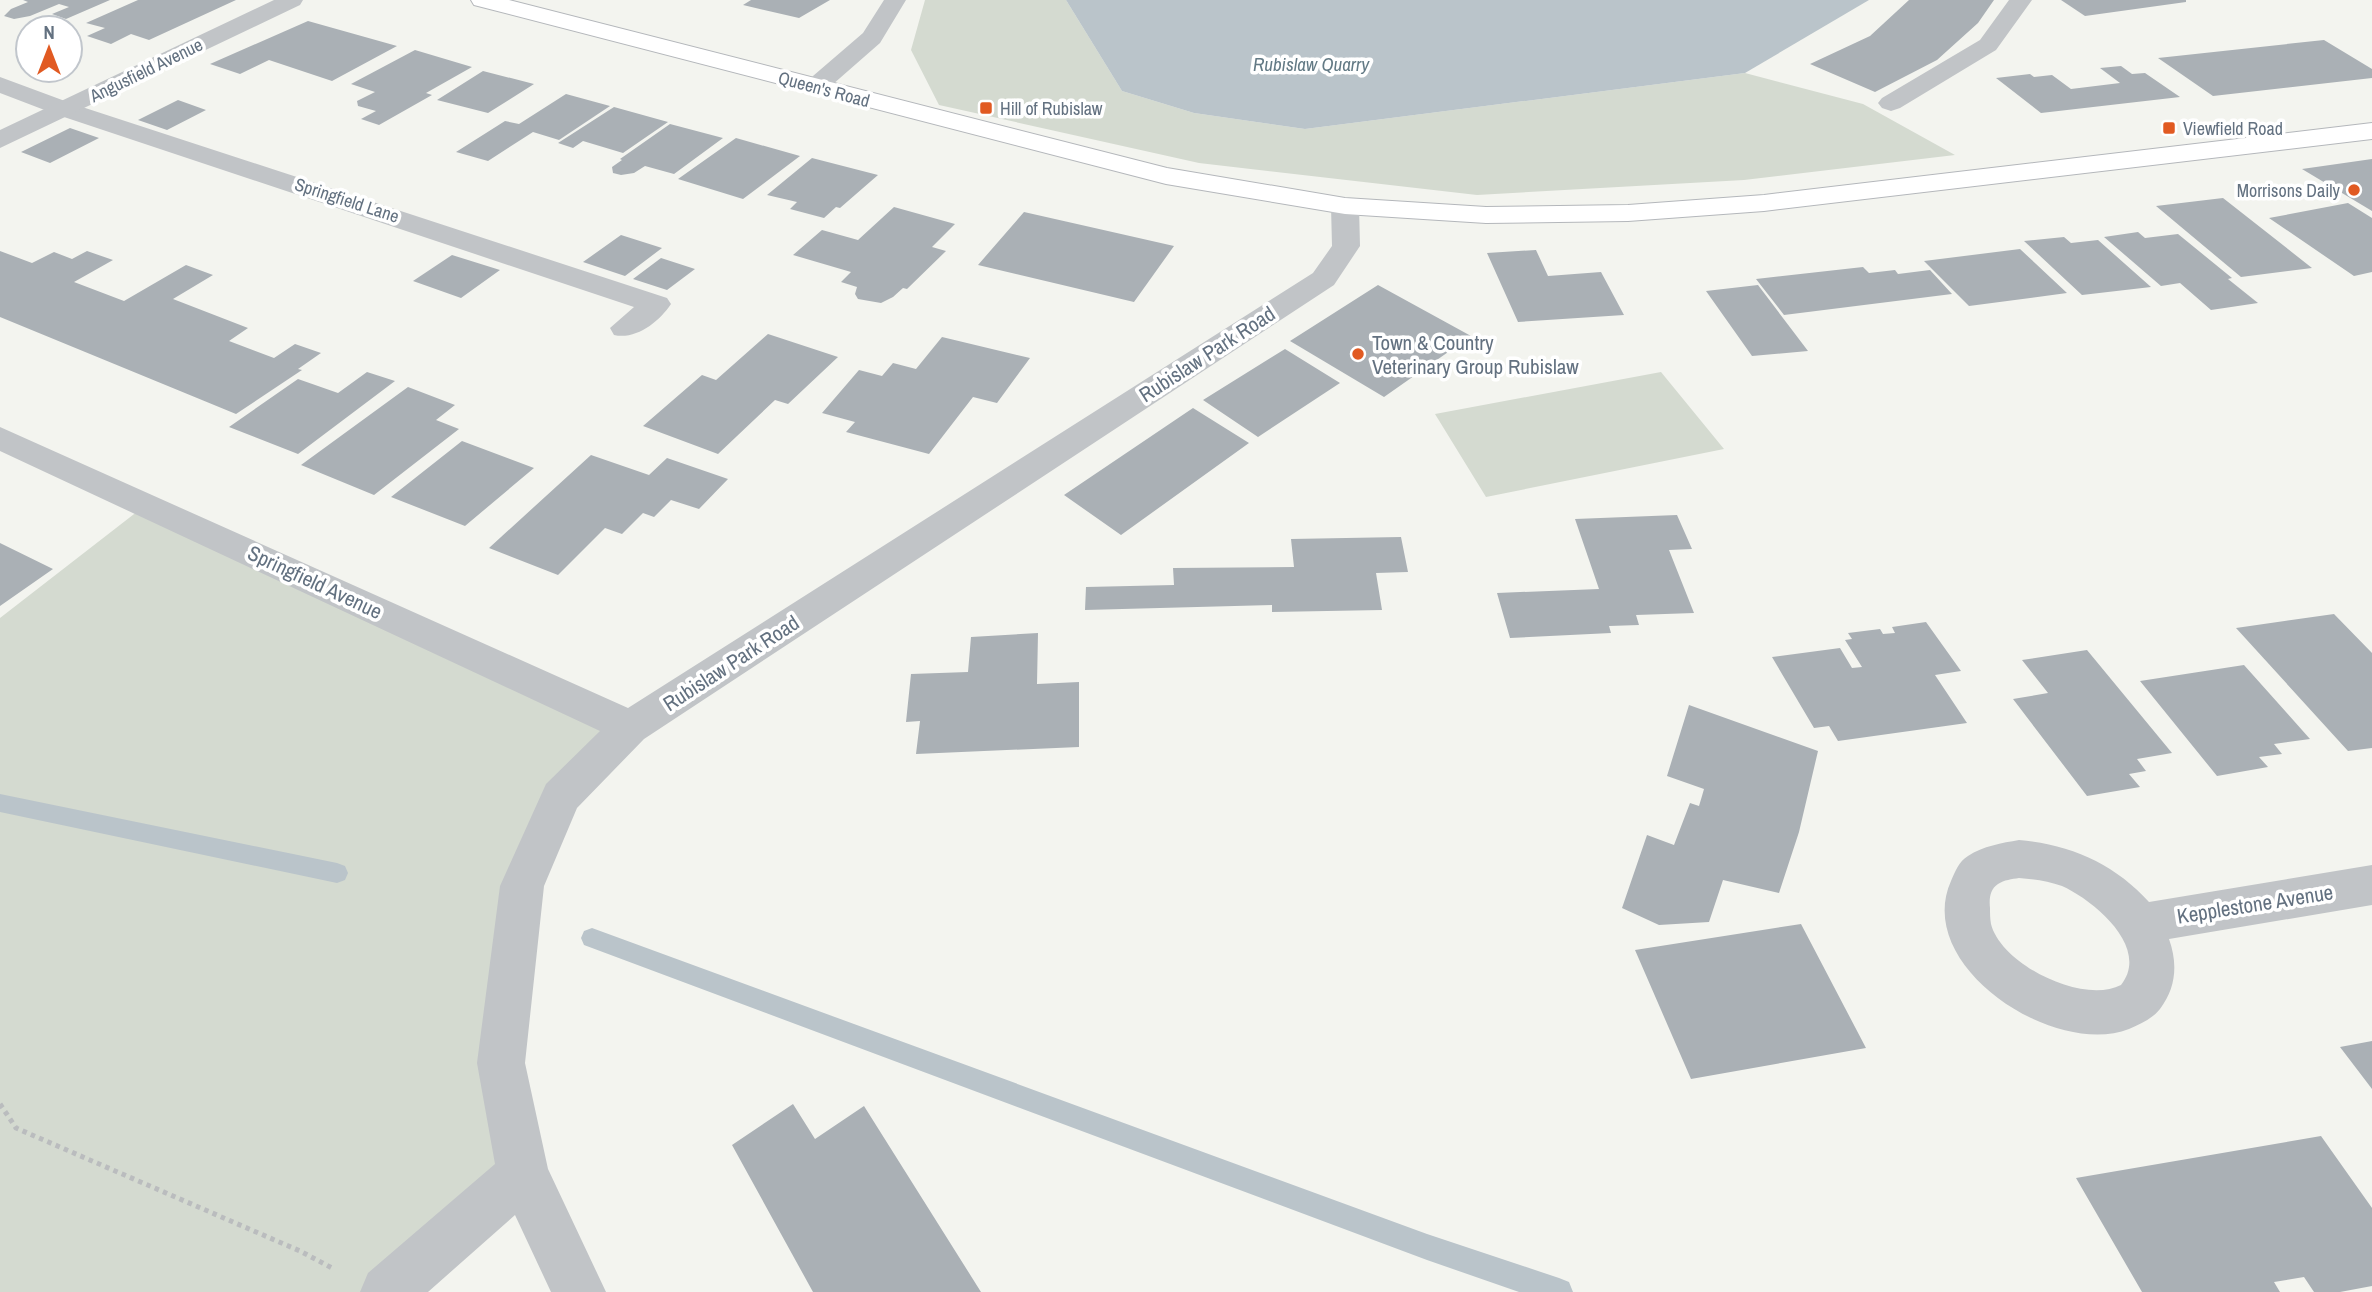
<svg xmlns="http://www.w3.org/2000/svg" width="2372" height="1292" font-family="'Archivo Narrow',sans-serif">
<style>
.green{fill:#d4dad0}
.water{fill:#bac4ca}
.lines{fill:none;stroke-linecap:round;stroke-linejoin:round}
.stream{fill:#bac4ca;fill-rule:evenodd}
.building{fill:#aab0b5}
.primary-casing{stroke:#b4b7bb;stroke-width:2}
.path{stroke:#babcbe;stroke-width:5;stroke-dasharray:4.5 4.5;stroke-linecap:butt}
.service{fill:#c1c4c7;fill-rule:evenodd}
.minor{fill:#c1c4c7;fill-rule:evenodd}
.primary{fill:#fff;fill-rule:evenodd}
.poi-dot{fill:#e15a22;stroke:#fff;stroke-width:2.5}
.labels{text-anchor:middle;dominant-baseline:central;stroke-width:7;stroke-linejoin:round;paint-order:stroke}
.far-street-label{font-size:18px;fill:#637180;stroke:#fff}
.far-poi-label{font-size:18px;fill:#637180;stroke:#fff;text-anchor:start}
.far-water-label{font-size:19px;font-style:italic;fill:#637a85;stroke:#fff}
.poi-label{font-size:21px;fill:#637180;stroke:#fff;text-anchor:start}
.street-label{font-size:21px;fill:#637180;stroke:#fff}
</style>
<rect width="100%" height="100%" fill="#f3f4ef"/>
<path class="green" d="M925 0H1066L1122 91 1194 113 1305 129 1745 73 1863 104 1955 155 1744 180 1477 195 1199 163 939 105 911 50Z
M1661 372 1724 449 1486 497 1435 414Z
M147 504 630 727 522 886 523 1174 387 1292H0V618Z"/>
<path class="water" d="M1066 0H1869L1745 73 1305 129 1194 113 1122 91Z"/>
<g class="lines">
<path class="stream" d="M0 794 337 863 345 866 348 873 345 880 337 883 0 812Z
M592 928 1427 1234 1559 1278 1569 1282 1573 1292H1519L1427 1260 584 945 581 938 584 931Z"/>
</g>
<path class="building" d="M23 0H110L66 19 52 14 69 7 59 4 30 16 14 19 4 16 11 9 28 2Z
M138 0H236L149 40 131 34 111 44 87 36 105 28 86 23Z
M751 0H830L799 18 743 5Z
M1909 0H1994L1978 23 1937 60 1875 92 1810 64 1870 36Z
M2061 0H2186V2L2085 16Z
M308 21 397 46 332 81 269 60 240 74 210 64Z
M2324 40 2372 69V78L2213 96 2158 58Z
M415 50 472 67 426 93 432 95 379 125 361 119 376 111 358 106 357 101 375 92 351 84Z
M2121 66 2132 74 2145 73 2180 97 2041 113 1996 78 2030 74 2034 77 2052 75 2071 89 2120 83 2100 68Z
M483 71 534 84 488 113 437 100Z
M566 94 610 106 559 140 533 132 488 161 456 152 505 121 519 124Z
M178 100 206 110 167 130 138 120Z
M614 107 668 122 623 153 583 141 573 148 558 143Z
M670 124 723 138 674 174 645 166 634 173 621 175 613 173 612 167 622 160 620 159Z
M70 128 99 138 50 163 21 152Z
M736 138 800 156 743 199 678 179Z
M812 158 878 175 840 208 836 207 824 218 790 209 797 202 767 195Z
M2372 159V211L2302 169Z
M2223 198 2312 268 2241 277 2156 206Z
M2348 203 2372 218V272L2354 276 2269 218Z
M894 207 955 224 932 247 946 251 907 289 903 288 893 297 881 303 858 299 855 294 857 287 841 282 851 272 793 255 822 230 858 240Z
M1024 212 1077 224 1174 246 1134 302 978 265Z
M2138 232 2145 238 2178 234 2232 278 2228 279 2258 303 2211 310 2180 283 2161 286 2104 237Z
M621 235 662 248 625 276 583 262Z
M2064 237 2071 243 2098 240 2151 287 2082 295 2024 241Z
M2020 249 2067 293 1969 306 1924 261Z
M1536 250 1548 276 1601 272 1624 315 1518 322 1487 253Z
M0 251 32 263 54 252 72 259 87 251 113 260 74 282 124 301 186 265 213 275 173 299 248 328 229 341 274 358 295 344 321 353 298 369 302 370 236 414 0 317Z
M452 255 500 270 461 298 413 281Z
M661 258 695 269 667 290 633 279Z
M1863 267 1869 273 1895 270 1898 274 1930 270 1952 294 1784 315 1756 279Z
M1378 285 1471 336 1384 397 1290 341Z
M1758 285 1808 351 1752 356 1706 291Z
M768 334 838 357 788 404 775 400 718 454 643 426 702 375 716 380Z
M942 337 1030 358 997 403 973 397 929 454 846 432 855 422 822 413 859 370 882 376 893 363 916 369Z
M1285 349 1340 383 1258 437 1203 400Z
M367 372 395 381 298 454 229 427 298 379 338 393Z
M408 387 455 405 436 420 459 429 374 495 301 465Z
M1193 408 1249 443 1121 535 1064 495Z
M462 441 534 468 465 526 391 497Z
M591 455 649 475 667 458 728 479 699 509 671 500 654 517 643 513 622 534 605 528 558 575 489 548Z
M1677 515 1692 549 1669 550 1694 613 1636 615 1639 625 1609 626 1611 633 1510 638 1497 593 1599 589 1575 519Z
M1401 537 1408 572 1376 573 1382 610 1272 612V605L1085 610 1086 587 1174 585 1173 568 1294 567 1291 539Z
M0 543 53 569 0 606Z
M2334 614 2372 653V748L2348 751 2236 628Z
M1926 622 1961 671 1935 675 1967 723 1838 741 1829 726 1814 728 1772 657 1840 648 1852 668 1862 667 1845 640 1852 639 1848 633 1880 629 1883 634 1895 633 1892 627Z
M1038 633 1037 684 1079 682V747L916 754 920 721 906 722 911 674 968 672 971 637Z
M2087 650 2172 753 2137 759 2146 771 2129 774 2140 787 2087 796 2013 699 2048 693 2022 660Z
M2244 665 2310 739 2274 744 2282 754 2259 757 2268 767 2217 776 2140 681Z
M1689 705 1818 751 1799 832 1779 893 1723 880 1709 922 1659 925 1622 908 1647 835 1674 845 1690 803 1699 806 1702 796 1704 789 1667 776Z
M1801 924 1866 1048 1691 1079 1635 950Z
M2372 1041V1089L2340 1047Z
M793 1104 815 1139 864 1106 981 1292H813L732 1145Z
M2321 1136 2372 1208V1286L2340 1292H2314L2304 1277 2274 1282 2280 1292H2142L2076 1178Z"/>
<g class="lines">
<defs>
<path id="primary" d="M471 0H509L1167 168 1345 198 1486 207 1628 205 1764 195 2372 123V139L1764 211 1628 221 1486 223 1345 214 1166 184 474 5Z"/>
</defs>
<use href="#primary" class="primary-casing"/>
<path class="path" d="M0 1104 16 1128 300 1251 334 1269"/>
<path class="service" d="M0 77 73 104 667 298 671 304C659 322 636 340 614 335L610 328 634 307 55 114 0 93Z"/>
<path class="minor" d="M274 0H303L300 5 0 148V130Z
M884 0H906L880 43 824 92 815 94 806 92 803 87 806 82 863 33Z
M2009 0H2032L1996 50 1900 108 1891 111 1882 108 1878 103 1882 98 1980 40Z
M1345 198 1355 200 1359 206 1360 246 1334 285 644 739 577 808 544 886 525 1063 548 1169 606 1292H551L515 1215 428 1292H360L368 1273 495 1164 477 1063 500 886 546 784 600 731 0 451V427L628 708 1313 273 1332 246 1331 206 1335 200Z
M2019 840C2070 844 2115 864 2149 902L2372 865V905L2169 939C2178 964 2176 988 2160 1009 2152 1019 2140 1024 2129 1029 2054 1058 1913 966 1951 881 1955 872 1959 861 1968 856 1983 846 2002 843 2019 840ZM2019 878C2033 879 2048 881 2062 886 2093 900 2151 947 2121 985 2082 1005 2001 964 1991 924 1990 919 1990 913 1990 908 1989 899 1990 889 1998 884 2004 880 2012 879 2019 878Z"/>
<use href="#primary" class="primary"/>
</g>
<g class="poi-dot">
<rect x="979" y="101" width="14" height="14" rx="3.5"/>
<rect x="2162" y="121" width="14" height="14" rx="3.5"/>
<circle cx="2354" cy="190" r="7"/>
<circle cx="1358" cy="354" r="7"/>
</g>
<g class="labels">
<g class="far-street-label">
<text transform="translate(146 70) rotate(-26)">Angusfield Avenue</text>
<text transform="translate(824 89) rotate(15)">Queen's Road</text>
<text transform="translate(347 200) rotate(18)">Springfield Lane</text>
</g>
<g class="far-poi-label">
<text x="1000" y="108">Hill of Rubislaw</text>
<text x="2183" y="128">Viewfield Road</text>
<text x="2340" y="190" text-anchor="end">Morrisons Daily</text>
</g>
<g class="far-water-label">
<text x="1311" y="64">Rubislaw Quarry</text>
</g>
<g class="poi-label">
<text x="1372" y="342">Town &amp; Country<tspan x="1372" dy="24">Veterinary Group Rubislaw</tspan></text>
</g>
<g class="street-label">
<text transform="translate(1207 354) rotate(-33)">Rubislaw Park Road</text>
<text transform="translate(315 582) rotate(25)">Springfield Avenue</text>
<text transform="translate(731 663) rotate(-33)">Rubislaw Park Road</text>
<text transform="translate(2255 904) rotate(-9)">Kepplestone Avenue</text>
</g>
</g>
<g transform="translate(49 49)"><circle r="33" fill="#ffffff" stroke="#c1c6cc" stroke-width="2"/>
<path d="M0-5L12 26L0 18L-12 26Z" fill="#e15a22"/>
<text y="-10" font-size="19" font-weight="bold" text-anchor="middle" fill="#637180">N</text>
</g>
</svg>
